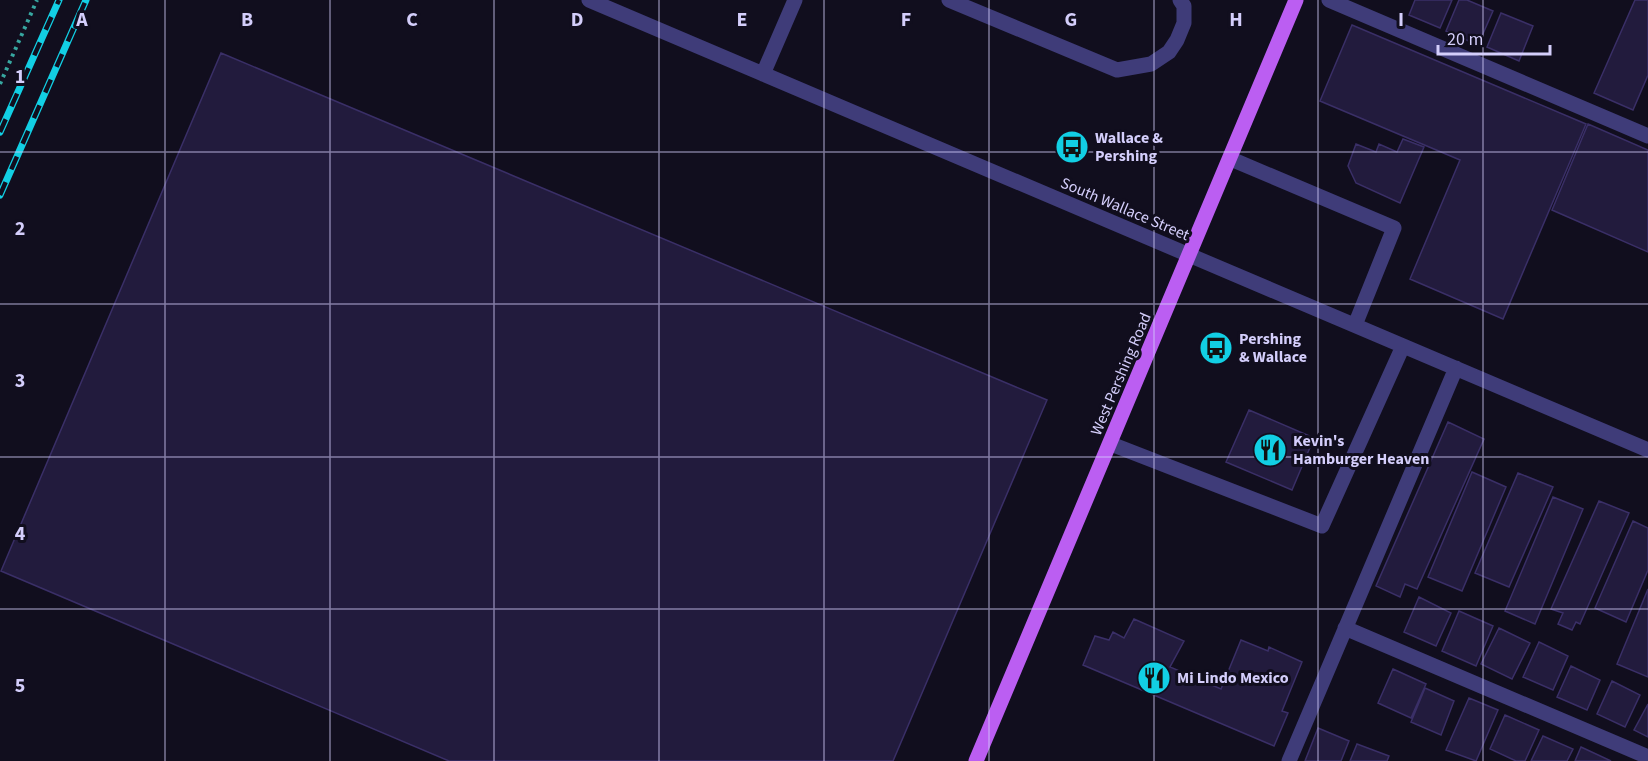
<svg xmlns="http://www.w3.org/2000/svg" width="1648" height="761" font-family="'Source Sans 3',sans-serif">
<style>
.building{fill:#221b3d;stroke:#3a2f67;stroke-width:1.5}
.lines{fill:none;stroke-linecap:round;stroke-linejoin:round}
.path{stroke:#37a7a0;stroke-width:4;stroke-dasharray:3 4.5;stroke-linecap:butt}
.minor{stroke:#3f3c79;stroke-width:15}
.major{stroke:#bb5ef2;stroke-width:15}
.rail-casing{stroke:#12cfe4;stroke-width:7}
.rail{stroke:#110e1e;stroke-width:4.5;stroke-dasharray:14;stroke-linecap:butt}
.grid{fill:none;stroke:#d4cefb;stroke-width:1.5;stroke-opacity:0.55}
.labels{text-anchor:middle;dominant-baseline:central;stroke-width:6;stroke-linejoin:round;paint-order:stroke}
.poi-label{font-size:16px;font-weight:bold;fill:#d4cefb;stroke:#110e1e;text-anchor:start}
.street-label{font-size:16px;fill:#d4cefb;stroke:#110e1e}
.grid-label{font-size:20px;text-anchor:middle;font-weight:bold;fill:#d4cefb;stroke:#110e1e;stroke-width:6;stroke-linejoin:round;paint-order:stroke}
</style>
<rect width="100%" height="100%" fill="#110e1e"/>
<path class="building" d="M1415 0H1452L1440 28 1409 15Z
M1459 0H1467L1493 11 1478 45 1446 31Z
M1635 0H1648V75L1633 110 1594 93Z
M1501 13 1533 26 1519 61 1487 47Z
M1352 25 1586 124 1503 319 1410 279 1460 160 1320 101Z
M221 53 1047 400 893 761H449L1 571Z
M1588 124 1648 150V252L1552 210Z
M1403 139 1424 147 1400 203 1356 183 1348 166 1356 144 1376 152 1379 144 1397 152Z
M1249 410 1314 438 1292 490 1226 462Z
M1448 422 1484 439 1417 589 1405 584 1400 597 1376 586Z
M1472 472 1506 487 1462 591 1428 577Z
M1518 473 1553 487 1509 587 1475 573Z
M1553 497 1583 509 1535 624 1505 611Z
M1599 501 1629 513 1580 624 1576 622 1572 630 1558 624 1563 613 1551 609Z
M1633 521 1648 528V570L1626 622 1595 608Z
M1648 589V677L1617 664Z
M1419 597 1451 613 1436 646 1404 632Z
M1459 611 1493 626 1476 666 1442 651Z
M1134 619 1184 641 1170 667 1221 689 1241 640 1268 651 1269 647 1302 662 1282 711 1288 713 1274 746 1083 665 1095 636 1109 640 1113 632 1124 638Z
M1499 628 1530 643 1512 679 1481 664Z
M1539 642 1568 656 1553 690 1523 677Z
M1571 666 1600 680 1587 710 1557 697Z
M1393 669 1426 684 1411 718 1378 703Z
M1612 681 1640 695 1625 727 1597 714Z
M1425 688 1454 701 1441 735 1411 722Z
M1469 698 1498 710 1476 761 1446 750Z
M1648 704V737L1634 730Z
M1505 715 1539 730 1525 761H1516L1490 749Z
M1318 728 1349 741 1341 761H1305Z
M1543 736 1573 749 1567 761H1531Z
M1357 744 1389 756 1387 761H1350Z
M1581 747 1611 761H1575Z"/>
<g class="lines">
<path class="path" d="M0 84 37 0"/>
<path class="minor" d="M589 0 1648 450
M949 0 1117 70 1151 64 1169 52 1177 40 1184 23V6L1180 0
M1329 0 1648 136
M763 74 795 0
M1231 159 1394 228 1355 325
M1111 444 1322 526 1403 346
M1345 628 1648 757
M1289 761 1456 368"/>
<path class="major" d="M976 761 1296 0"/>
<defs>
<path id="rail" d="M0 132 59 0
M0 195 86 0"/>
</defs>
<use href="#rail" class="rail-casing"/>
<use href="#rail" class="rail"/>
</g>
<path class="grid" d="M165 0V761M330 0V761M494 0V761M659 0V761M824 0V761M989 0V761M1154 0V761M1318 0V761M1483 0V761M0 152H1648M0 304H1648M0 457H1648M0 609H1648"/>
<defs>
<symbol id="bus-disc" viewBox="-11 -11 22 22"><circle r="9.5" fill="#12cfe4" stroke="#110e1e"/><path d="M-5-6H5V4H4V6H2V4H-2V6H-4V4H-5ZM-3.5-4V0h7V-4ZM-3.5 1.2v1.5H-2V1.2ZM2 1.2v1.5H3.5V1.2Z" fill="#111"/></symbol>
<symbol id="restaurant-disc" viewBox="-11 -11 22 22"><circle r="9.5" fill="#12cfe4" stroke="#110e1e"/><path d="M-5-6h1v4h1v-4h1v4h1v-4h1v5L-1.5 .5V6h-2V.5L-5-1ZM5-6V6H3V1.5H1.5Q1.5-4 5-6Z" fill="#111"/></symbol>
</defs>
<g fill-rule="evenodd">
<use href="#bus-disc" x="1053" y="128" width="38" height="38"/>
<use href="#bus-disc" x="1197" y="329" width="38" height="38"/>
<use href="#restaurant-disc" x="1251" y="431" width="38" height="38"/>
<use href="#restaurant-disc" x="1135" y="659" width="38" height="38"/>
</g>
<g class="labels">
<g class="poi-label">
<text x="1095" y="138">Wallace &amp;<tspan x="1095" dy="18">Pershing</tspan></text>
<text x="1239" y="339">Pershing<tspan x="1239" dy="18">&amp; Wallace</tspan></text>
<text x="1293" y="441">Kevin's<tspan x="1293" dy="18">Hamburger Heaven</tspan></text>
<text x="1177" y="678">Mi Lindo Mexico</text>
</g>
<g class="street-label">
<text transform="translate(1125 209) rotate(23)">South Wallace Street</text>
<text transform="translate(1121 374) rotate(-67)">West Pershing Road</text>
</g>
</g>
<g class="grid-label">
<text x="82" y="26">A</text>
<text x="247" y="26">B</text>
<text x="412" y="26">C</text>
<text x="577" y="26">D</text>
<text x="742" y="26">E</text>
<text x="906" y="26">F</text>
<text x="1071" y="26">G</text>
<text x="1236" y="26">H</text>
<text x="1401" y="26">I</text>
<text x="20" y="83">1</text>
<text x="20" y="235">2</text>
<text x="20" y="387">3</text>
<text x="20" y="540">4</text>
<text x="20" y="692">5</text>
</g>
<path d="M1438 45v9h112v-9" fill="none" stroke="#d4cefb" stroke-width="3"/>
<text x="1447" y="45" font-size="18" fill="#d4cefb" stroke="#110e1e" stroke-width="4.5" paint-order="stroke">20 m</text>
</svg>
